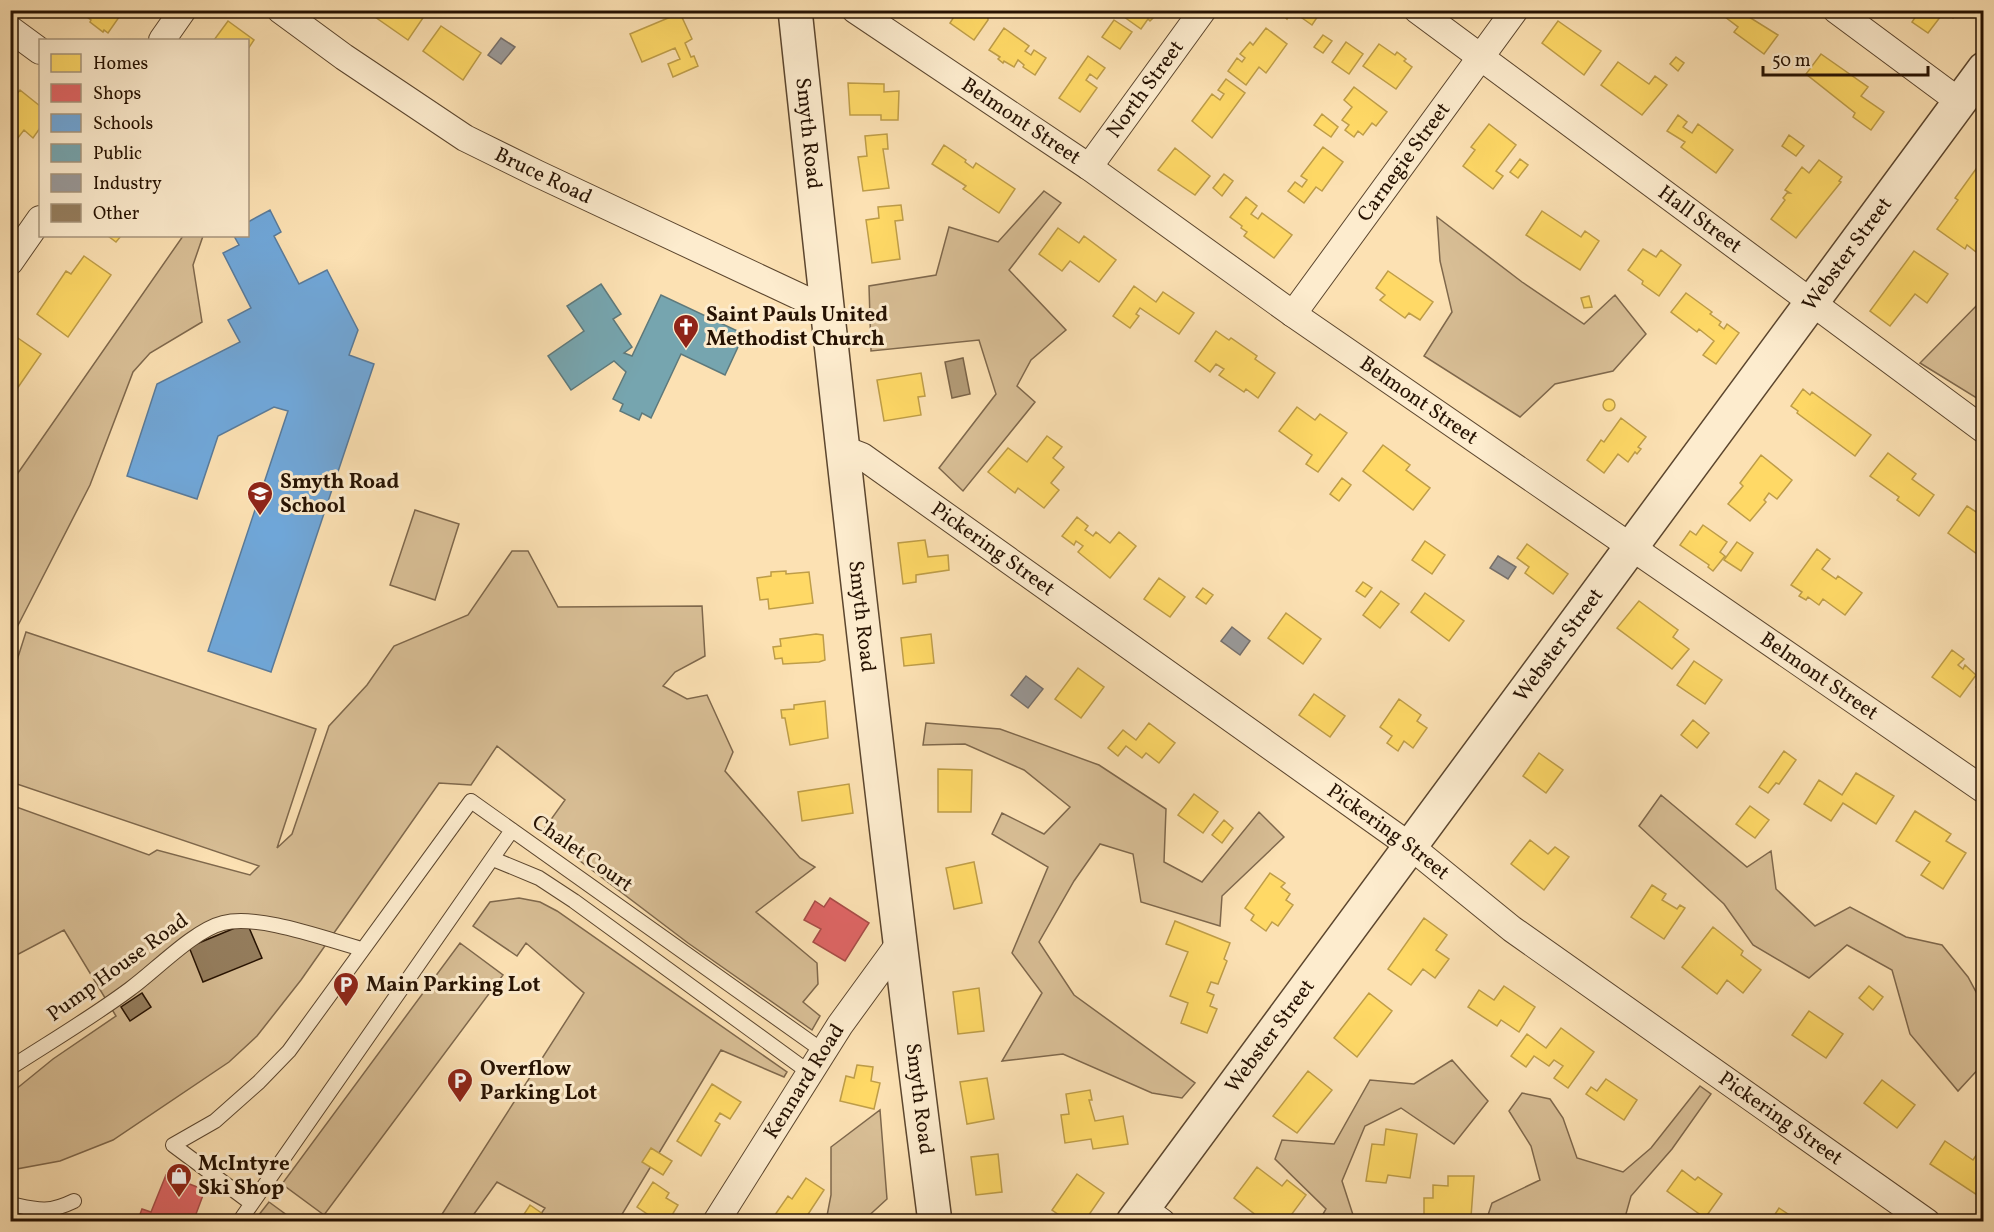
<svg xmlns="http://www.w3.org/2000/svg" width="1994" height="1232" font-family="Vollkorn,serif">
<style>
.green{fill:#d8be95;stroke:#7f684c;stroke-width:1.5}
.water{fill:#b39b77;stroke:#7b6448;stroke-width:1.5}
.homes{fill:#ffd966;stroke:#be9d48;stroke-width:1.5}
.shops{fill:#e06666;stroke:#a84d48;stroke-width:1.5}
.schools{fill:#6fa8dc;stroke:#597b9b;stroke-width:1.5}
.public{fill:#76a5af;stroke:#5e797b;stroke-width:1.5}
.industry{fill:#999;stroke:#76706c;stroke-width:1.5}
.building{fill:#957e5e;stroke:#261202;stroke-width:1.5}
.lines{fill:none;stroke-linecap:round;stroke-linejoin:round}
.service-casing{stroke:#5c462e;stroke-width:16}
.minor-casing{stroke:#5c462e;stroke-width:28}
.tertiary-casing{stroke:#5c462e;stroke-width:36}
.service{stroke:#fdecce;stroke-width:14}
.minor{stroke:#fdecce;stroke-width:26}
.tertiary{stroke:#fdecce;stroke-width:33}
.labels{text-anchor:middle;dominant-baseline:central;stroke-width:6;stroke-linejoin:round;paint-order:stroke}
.street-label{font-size:21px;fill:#261202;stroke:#fdecce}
.poi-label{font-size:21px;font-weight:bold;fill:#261202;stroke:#fdecce;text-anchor:start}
</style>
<rect width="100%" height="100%" fill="#fce1b3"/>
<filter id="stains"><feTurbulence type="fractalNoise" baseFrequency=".00333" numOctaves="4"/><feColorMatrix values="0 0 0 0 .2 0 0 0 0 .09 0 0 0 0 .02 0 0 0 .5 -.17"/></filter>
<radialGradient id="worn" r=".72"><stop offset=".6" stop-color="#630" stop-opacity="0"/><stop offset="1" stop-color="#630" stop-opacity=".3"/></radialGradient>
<path class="green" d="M1044 191 1061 203 1009 270 1066 330 1031 360 1017 386 1035 402 963 491 939 468 996 394 979 340 871 351 869 286 936 275 949 227 998 242Z
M1437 217 1522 282 1584 324 1615 295 1646 334 1613 371 1555 384 1520 417 1424 356 1452 312 1440 261Z
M183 236H203L193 265 202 322 150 353 133 372 90 485 11 639V483Z
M1983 299V402L1920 363Z
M415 510 459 524 435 600 390 585Z
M512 551H528L558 607 702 606 705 656 675 672 663 686 687 699 707 695 733 752 725 771 800 858 815 867 756 912 817 963 818 984 803 1002 820 1016 812 1030 688 943 542 832 565 800 497 746 471 785 439 783 301 980 257 1036 229 1062 113 1140 60 1161 11 1170 10 1094 53 1059 116 1016 64 930 11 958V805L149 855 157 850 250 875 259 866 11 782V679L26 632 316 729 277 848 292 834 329 726 367 685 394 646 468 615Z
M926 723 1000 729 1099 765 1166 809 1164 862 1202 882 1259 812 1284 837 1222 896 1220 926 1141 902 1133 854 1100 844 1074 881 1039 942 1074 995 1195 1083 1182 1098 1152 1093 1063 1054 1002 1061 1042 993 1012 953 1048 867 992 834 1002 813 1044 834 1070 807 1024 770 965 744 923 745Z
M1661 795 1747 867 1771 851 1776 889 1815 926 1850 907 1906 937 1942 945 1968 977 1983 1005V1064L1958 1091 1910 1034 1892 970 1847 945 1809 978 1753 945 1724 904 1639 826Z
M519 898 540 902 557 911 787 1072 784 1077 721 1050 618 1221H536L545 1208 497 1182 469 1221 437 1222 584 993 526 943 517 956 473 926 490 902Z
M460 943 503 975 324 1215 282 1184Z
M1452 1060 1488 1101 1454 1144 1401 1108 1365 1126 1342 1181 1355 1221H1319L1326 1209 1275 1159 1282 1140 1334 1144 1370 1080 1414 1084Z
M1700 1086 1711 1094 1672 1149 1631 1196 1624 1221H1486L1492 1203 1540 1180 1531 1146 1509 1111 1522 1093 1550 1099 1563 1118 1577 1158 1623 1172 1651 1148Z
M880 1110 887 1199 863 1221H826L831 1195V1147Z
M269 1202 295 1221H254Z"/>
<path class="water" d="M963 358 970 394 952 398 945 362Z"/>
<path class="homes" d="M81 10H124L108 33 104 30 103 32 90 22 91 20 80 12Z
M365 10H419L425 15 408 40Z
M954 10H978L988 18V20L974 40 950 23 957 12Z
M1122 10H1155L1152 14 1155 16 1150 21 1148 19 1141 29 1120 14Z
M1278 10H1322L1312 25 1292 11 1287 19Z
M1716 10H1754L1749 17 1778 35 1764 54 1734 32 1738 27Z
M1920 10H1959L1953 18 1944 12 1928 33 1912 22Z
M680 13 692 39 685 43 691 57 694 56 698 66 673 77 668 64 680 59 675 48 642 62 630 34Z
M1114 20 1132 32 1120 49 1102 37Z
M228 21 254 40 248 49V40H214Z
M1558 21 1601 51 1584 75 1542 43Z
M441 26 481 53 463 80 423 51Z
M1004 28 1029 46 1025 51 1031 55 1034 50 1046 58 1035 75 1023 67 1024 65 1018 60 1014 67 1004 61 1003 63 998 59 1000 57 989 50Z
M1266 28 1287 44 1266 73 1259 67 1246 85 1228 71 1237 58 1242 62 1245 58 1240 54 1250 42 1253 45Z
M1323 35 1332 41 1323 53 1314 47Z
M1346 42 1363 54 1349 74 1332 62Z
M1379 44 1395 55 1397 52 1406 59 1404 61 1412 67 1396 89 1363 66Z
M1821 54 1868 87 1861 96 1884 112 1871 130 1853 117 1855 113 1806 74Z
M1088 56 1105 68 1097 79 1090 74 1086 80 1097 88 1080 112 1059 98Z
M1676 57 1684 63 1678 71 1670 64Z
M1618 62 1649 84 1655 76 1667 85 1642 115 1601 85Z
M1226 79 1245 93 1212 138 1192 121 1212 94 1220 100 1224 94 1218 90Z
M848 83 884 84V92L899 91 898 120H881V115H850Z
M1354 87 1387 112 1376 126 1372 123 1363 135 1358 131 1354 137 1345 130 1349 125 1342 120 1352 107 1344 100Z
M20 90 40 106V128L33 138 24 130 10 148V103Z
M1322 114 1338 127 1331 137 1314 125Z
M1678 115 1687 122 1683 127 1692 133 1698 124 1733 150 1716 173 1681 147 1685 142 1667 131Z
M1489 124 1516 145 1496 171 1503 176 1493 189 1463 166 1475 150 1471 147Z
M887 134 888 149H883L889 188 863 191 858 157 867 156 865 136Z
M1789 135 1804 146 1796 156 1782 146Z
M944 145 966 160 965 162 973 168 976 163 1015 189 999 213 963 189 966 186 932 164Z
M1323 147 1343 162 1322 191 1316 187 1304 203 1288 191 1295 182 1302 187 1307 180 1301 176Z
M1175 148 1210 176 1195 195 1158 170Z
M1520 159 1528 165 1518 178 1510 172Z
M1819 160 1842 177 1839 181 1841 182 1796 238 1771 219 1785 200 1783 198 1787 193H1790L1785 190 1802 167 1809 173Z
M1981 162 1984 164V246L1982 248 1980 246 1976 252 1967 245 1965 249 1937 229 1958 200 1955 198Z
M1224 174 1233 181 1222 196 1213 188Z
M1246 197 1257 206 1251 214 1258 219 1262 213 1292 235 1274 258 1244 236 1247 232 1241 228 1242 226 1230 217Z
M901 205 903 220 895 221 900 259 872 263 866 220 879 218 878 207Z
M1542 211 1581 237 1585 231 1599 241 1580 270 1526 235Z
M1058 228 1079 243 1084 236 1116 260 1099 282 1070 261 1062 271 1039 254Z
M108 236H121L116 242Z
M1643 249 1656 257 1661 250 1681 265 1659 296 1642 284 1643 281 1628 270Z
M1914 251 1948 274 1927 303 1915 294 1890 326 1870 311Z
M84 256 111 275 68 337 37 314 66 271 71 274Z
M1388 271 1433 302 1420 320 1409 313 1405 318 1380 300 1385 295 1376 288Z
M1134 286 1156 302 1163 292 1194 313 1179 334 1140 308 1136 314 1139 316 1130 328 1113 316Z
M1686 293 1712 312 1710 314 1721 322 1719 325 1724 329 1727 324 1739 333 1716 364 1703 355 1714 341 1699 329 1697 332 1671 312Z
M1589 296 1592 307 1584 308 1581 298Z
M1216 331 1229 340 1231 338 1257 356 1255 359 1275 373 1258 398 1246 389 1244 392 1219 375 1224 369 1216 364 1210 372 1195 361Z
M15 336 41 354 10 399V343Z
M921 373 925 396 918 397 921 415 884 421 877 380Z
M1803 389 1810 395 1812 392 1871 435 1855 456 1797 413 1798 411 1791 406Z
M1603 405a6 6 0 1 1 12 0a6 6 0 1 1-12 0Z
M1297 407 1315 420 1320 414 1347 433 1318 472 1306 464 1312 455 1279 431Z
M1621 418 1646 437 1638 447 1641 449 1637 454 1635 452 1628 462 1618 454 1604 473 1587 460 1601 440 1604 442Z
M1047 436 1062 447 1053 458 1064 467 1051 483 1059 490 1044 508 1018 488 1015 493 988 472 1008 448 1027 462Z
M1383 445 1410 465 1406 470 1430 488 1413 510 1363 471Z
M1888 453 1916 474 1912 479 1934 495 1919 516 1897 500 1899 497 1870 476Z
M1761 455 1792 480 1777 499 1769 493 1764 500 1766 502 1750 521 1728 504 1743 486 1740 483Z
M1342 478 1351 485 1339 501 1330 494Z
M1967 506 1984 517V559L1948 533Z
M1077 517 1088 526 1085 530 1093 536 1096 532 1110 543 1119 532 1136 546 1110 578 1078 552 1083 546 1076 541 1074 545 1062 536Z
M1703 525 1727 542 1720 552 1725 556 1713 571 1708 567 1709 565 1680 545 1690 531 1696 535Z
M925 540 928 557 948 555 949 570 916 575V582L903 584 898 543Z
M1425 541 1445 555 1432 574 1412 560Z
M1737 542 1753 553 1741 571 1724 560Z
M1527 544 1568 574 1553 594 1525 573 1529 567 1517 558Z
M1817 549 1830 559 1822 569 1836 579 1838 576 1862 593 1845 615 1823 599 1819 605 1808 597 1806 600 1799 596 1802 592 1791 585Z
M786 571V574L809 572 813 603 769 609 768 599 760 600 757 578 771 576V572Z
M1159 578 1185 597 1170 617 1144 599Z
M1363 582 1372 588 1365 597 1356 591Z
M1203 588 1213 595 1206 604 1196 597Z
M1381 591 1399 604 1380 628 1363 615Z
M1425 593 1464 621 1449 641 1411 612Z
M1639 601 1678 630 1673 637 1689 649 1672 669 1617 628Z
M1286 613 1321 639 1303 664 1268 638Z
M816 634 823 635 825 660 819 662 783 664 782 658 775 659 773 647 781 646 780 639Z
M931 634 934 663 904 666 901 638Z
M1952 650 1964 659 1958 665 1963 669 1965 665 1976 675 1960 697 1932 677Z
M1694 661 1722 680 1705 704 1677 685Z
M1078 668 1104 687 1081 718 1055 699Z
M1984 677V693L1976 687Z
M1314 694 1345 716 1330 737 1299 715Z
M1399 699 1421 715 1417 721 1427 728 1413 748 1404 741 1398 751 1387 743 1392 736 1380 727Z
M825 701 828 738 790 745 785 718H782L781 710 794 709V705Z
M1693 720 1709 733 1697 748 1681 735Z
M1149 723 1175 743 1159 763 1146 753 1142 758 1126 746 1118 756 1108 748 1123 730 1136 740Z
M1784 751 1796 760 1779 784 1776 783 1768 793 1759 787Z
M1539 753 1563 770 1546 793 1523 776Z
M938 769 972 770 971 812H938Z
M1856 773 1894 796 1876 824 1843 803 1831 821 1804 804 1819 780 1842 795Z
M849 784 853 813 802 821 798 792Z
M1194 794 1218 812 1203 833 1178 815Z
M1750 806 1769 820 1755 838 1736 824Z
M1915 811 1951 834 1946 841 1966 853 1943 889 1921 875 1930 862 1896 841Z
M1224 820 1233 828 1222 843 1212 835Z
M1530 840 1548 854 1555 847 1569 857 1544 890 1511 864Z
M974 862 982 903 954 909 946 868Z
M1270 873 1285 883 1281 887 1290 894 1286 900 1293 905 1278 926 1272 922 1266 931 1251 920 1254 915 1245 908Z
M1652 885 1666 894 1662 900 1677 909 1680 905 1685 908 1664 939 1631 917Z
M1424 918 1447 935 1436 950 1449 959 1435 978 1423 969 1411 985 1388 969Z
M1175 921 1230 943 1224 959 1227 961 1218 984 1211 982 1207 992 1214 995 1210 1006 1217 1009 1207 1033 1181 1023 1188 1003 1170 996 1188 952 1166 944Z
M1713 927 1743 951 1741 955 1761 970 1743 993 1727 980 1717 994 1682 967Z
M1504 986 1535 1007 1519 1032 1501 1020 1497 1026 1468 1007 1479 990 1494 1000Z
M1869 986 1883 997 1873 1010 1859 998Z
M979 988 984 1031 958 1034 953 992Z
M1369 993 1392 1011 1357 1057 1334 1038Z
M1809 1011 1843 1034 1826 1058 1792 1035Z
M1561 1028 1594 1052 1568 1088 1554 1078 1563 1066 1554 1060 1549 1066 1534 1056 1526 1067 1511 1056 1527 1034 1546 1048Z
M857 1065 873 1067 871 1081 880 1083 874 1109 840 1101 846 1076 854 1078Z
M1308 1071 1332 1090 1297 1133 1273 1116Z
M987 1078 994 1119 967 1124 960 1082Z
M1606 1079 1637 1100 1624 1120 1586 1094 1591 1087 1597 1091Z
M1882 1080 1915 1105 1897 1128 1864 1103Z
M712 1084 741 1102 730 1119 720 1113 715 1121 720 1124 701 1156 677 1141Z
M1090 1090 1092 1100H1089L1095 1121 1123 1116 1128 1144 1093 1149 1091 1139 1065 1143 1061 1115 1069 1114 1066 1094Z
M1386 1129 1417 1134 1410 1178 1388 1175 1386 1183 1366 1181 1372 1144 1384 1145Z
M1945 1141 1973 1160 1979 1151 1984 1154V1185L1977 1195 1930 1164Z
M651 1148 672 1161 663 1175 642 1162Z
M998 1154 1002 1192 976 1195 971 1157Z
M1257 1167 1282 1186 1287 1180 1306 1195 1286 1222H1269L1262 1217 1261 1219 1234 1198Z
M1682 1170 1695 1180 1698 1177 1722 1194 1705 1218 1667 1191Z
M1077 1174 1104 1193 1084 1222H1069L1052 1210Z
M1448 1176H1474L1471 1217 1424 1216V1198H1433V1185L1448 1186Z
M806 1178 824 1190 803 1222H770L788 1196 792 1199Z
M653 1182 669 1193 666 1198 678 1205 668 1222H659L637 1207Z
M530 1205 550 1219 548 1222H519Z
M1779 1208 1800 1222H1770Z"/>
<path class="shops" d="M830 898 869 923 845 961 813 942 821 929 804 920 815 901 824 907Z
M166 1175 205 1190 193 1222H137L142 1209 151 1212Z"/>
<path class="schools" d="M270 210 281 232 274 236 299 284 327 270 358 330 349 355 374 364 271 672 208 651 288 411 274 407 218 436 197 499 127 476 157 384 240 342 228 320 251 308 223 253 239 245 234 236H248V222Z"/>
<path class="public" d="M601 284 621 314 613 319 632 347 624 353 632 356 661 295 744 334 725 375 681 354 651 418 642 413 639 420 620 411 623 404 613 399 626 372 614 361 571 390 548 356 584 331 567 306Z"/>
<path class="industry" d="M501 38 515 47 501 64 488 55Z
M1498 556 1516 567 1508 579 1490 568Z
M1232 627 1250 641 1240 655 1221 641Z
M1026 676 1043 689 1028 708 1011 695Z"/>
<path class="building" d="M247 923 262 958 203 982 189 947Z
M142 993 151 1007 130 1021 121 1007Z"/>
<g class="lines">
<defs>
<path id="service" d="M493 859 539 878 574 901 810 1073
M10 1068C50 1042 91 1018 130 989 155 971 194 930 223 923 259 914 325 939 362 949
M251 1203 173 1145 215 1121 259 1082 289 1051 471 801 823 1051
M10 1204C38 1210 47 1214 74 1201
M239 1222 512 830"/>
<g id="minor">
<path id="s1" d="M280 10 344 57 465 138 536 173 826 309"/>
<path id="s2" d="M855 10 1089 167 1293 314 1984 790"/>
<path id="s3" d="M1417 10 1984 430"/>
<path d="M1836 10 1960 102"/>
<path d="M10 29 40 51"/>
<path d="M162 40 183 10"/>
<path id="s4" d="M1089 167 1203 10"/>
<path d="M10 262 40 219"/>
<path id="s5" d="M1293 314 1515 10"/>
<path id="s6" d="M844 449 862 456 1410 846 1512 929 1927 1222"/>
<path d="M1143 1208 1162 1222"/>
<path id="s7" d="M716 1222 840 1025 899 944"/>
</g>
<g id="tertiary">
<path id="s8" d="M795 10C838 415 883 819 935 1222"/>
<path id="s9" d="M1133 1222 1984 69"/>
</g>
</defs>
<use href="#service" class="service-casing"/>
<use href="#minor" class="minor-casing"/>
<use href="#tertiary" class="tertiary-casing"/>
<use href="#service" class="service"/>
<use href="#minor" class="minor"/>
<use href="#tertiary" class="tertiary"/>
</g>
<defs>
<symbol id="church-pin" viewBox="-11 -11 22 30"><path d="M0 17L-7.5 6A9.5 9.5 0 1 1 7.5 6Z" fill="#8f2418" stroke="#fdecce"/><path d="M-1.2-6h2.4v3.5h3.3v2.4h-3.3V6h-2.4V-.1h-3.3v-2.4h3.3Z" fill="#fff"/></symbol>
<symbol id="school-pin" viewBox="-11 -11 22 30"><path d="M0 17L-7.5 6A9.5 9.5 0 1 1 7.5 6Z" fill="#8f2418" stroke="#fdecce"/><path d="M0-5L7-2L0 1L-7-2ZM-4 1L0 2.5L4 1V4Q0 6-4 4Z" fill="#fff"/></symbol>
<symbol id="parking-pin" viewBox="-11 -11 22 30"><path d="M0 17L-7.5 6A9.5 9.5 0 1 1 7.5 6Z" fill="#8f2418" stroke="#fdecce"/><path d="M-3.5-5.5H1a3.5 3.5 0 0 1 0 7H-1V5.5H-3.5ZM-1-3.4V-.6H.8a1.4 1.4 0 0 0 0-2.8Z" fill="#fff"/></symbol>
<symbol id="shop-pin" viewBox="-11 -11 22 30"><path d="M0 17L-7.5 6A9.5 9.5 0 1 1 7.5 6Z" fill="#8f2418" stroke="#fdecce"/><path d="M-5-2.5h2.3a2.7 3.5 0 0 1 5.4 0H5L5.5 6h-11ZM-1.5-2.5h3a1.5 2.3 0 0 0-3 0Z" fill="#fff"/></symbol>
</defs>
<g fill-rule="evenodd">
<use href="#church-pin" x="671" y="312" width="30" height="40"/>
<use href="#school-pin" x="245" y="479" width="30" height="40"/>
<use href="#parking-pin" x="331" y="970" width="30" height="40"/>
<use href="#parking-pin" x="445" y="1066" width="30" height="40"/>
<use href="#shop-pin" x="164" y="1161" width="30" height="40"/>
</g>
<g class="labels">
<g class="street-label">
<text stroke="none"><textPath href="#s4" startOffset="96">North Street</textPath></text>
<text stroke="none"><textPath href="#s2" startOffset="200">Belmont Street</textPath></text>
<text stroke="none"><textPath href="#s8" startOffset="124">Smyth Road</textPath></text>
<text stroke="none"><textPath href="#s5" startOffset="188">Carnegie Street</textPath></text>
<text stroke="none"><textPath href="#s1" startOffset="312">Bruce Road</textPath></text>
<text stroke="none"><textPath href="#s3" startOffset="352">Hall Street</textPath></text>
<text stroke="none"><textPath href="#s9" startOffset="1203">Webster Street</textPath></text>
<text stroke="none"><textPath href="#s2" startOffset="686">Belmont Street</textPath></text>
<text stroke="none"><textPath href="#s6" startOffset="180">Pickering Street</textPath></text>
<text stroke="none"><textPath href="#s8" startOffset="610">Smyth Road</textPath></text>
<text stroke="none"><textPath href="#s9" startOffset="717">Webster Street</textPath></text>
<text stroke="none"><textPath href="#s2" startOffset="1172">Belmont Street</textPath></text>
<text stroke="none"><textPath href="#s6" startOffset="666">Pickering Street</textPath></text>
<text transform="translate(582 854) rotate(35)">Chalet Court</text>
<text transform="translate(118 968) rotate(-36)">Pump House Road</text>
<text stroke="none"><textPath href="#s9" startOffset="231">Webster Street</textPath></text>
<text stroke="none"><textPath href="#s7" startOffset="166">Kennard Road</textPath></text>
<text stroke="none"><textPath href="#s8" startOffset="1096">Smyth Road</textPath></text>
<text stroke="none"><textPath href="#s6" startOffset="1152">Pickering Street</textPath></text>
</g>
<g class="poi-label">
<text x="706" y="315">Saint Pauls United<tspan x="706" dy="24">Methodist Church</tspan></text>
<text x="280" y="482">Smyth Road<tspan x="280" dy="24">School</tspan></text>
<text x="366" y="985">Main Parking Lot</text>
<text x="480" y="1069">Overflow<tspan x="480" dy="24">Parking Lot</tspan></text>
<text x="198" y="1164">McIntyre<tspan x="198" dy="24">Ski Shop</tspan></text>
</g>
</g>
<rect width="1994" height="1232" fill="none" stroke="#fce1b3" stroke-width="36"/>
<rect x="12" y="12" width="1970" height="1208" fill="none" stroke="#261202" stroke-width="3"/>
<rect x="18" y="18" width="1958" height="1196" fill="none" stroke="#261202" stroke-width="1.5"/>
<rect x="39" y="39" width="210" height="198" fill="#fdecce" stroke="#a7957c" stroke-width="1.5"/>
<rect x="51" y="54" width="30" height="18" fill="#ffd966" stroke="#a7957c" stroke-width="1.5"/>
<text x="93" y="69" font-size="18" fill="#261202">Homes</text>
<rect x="51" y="84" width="30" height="18" fill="#e06666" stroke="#a7957c" stroke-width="1.5"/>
<text x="93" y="99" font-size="18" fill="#261202">Shops</text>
<rect x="51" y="114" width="30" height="18" fill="#6fa8dc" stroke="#a7957c" stroke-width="1.5"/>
<text x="93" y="129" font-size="18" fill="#261202">Schools</text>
<rect x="51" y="144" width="30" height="18" fill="#76a5af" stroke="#a7957c" stroke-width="1.5"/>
<text x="93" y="159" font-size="18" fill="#261202">Public</text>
<rect x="51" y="174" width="30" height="18" fill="#999999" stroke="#a7957c" stroke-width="1.5"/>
<text x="93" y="189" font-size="18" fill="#261202">Industry</text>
<rect x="51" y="204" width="30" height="18" fill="#957e5e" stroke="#a7957c" stroke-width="1.5"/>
<text x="93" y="219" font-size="18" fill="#261202">Other</text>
<path d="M1763 66v9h165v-9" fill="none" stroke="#261202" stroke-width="3"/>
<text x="1772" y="66" font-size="18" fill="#261202" stroke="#fdecce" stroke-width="4.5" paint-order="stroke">50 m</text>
<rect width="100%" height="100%" filter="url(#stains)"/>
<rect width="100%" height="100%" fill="url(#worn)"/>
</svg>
